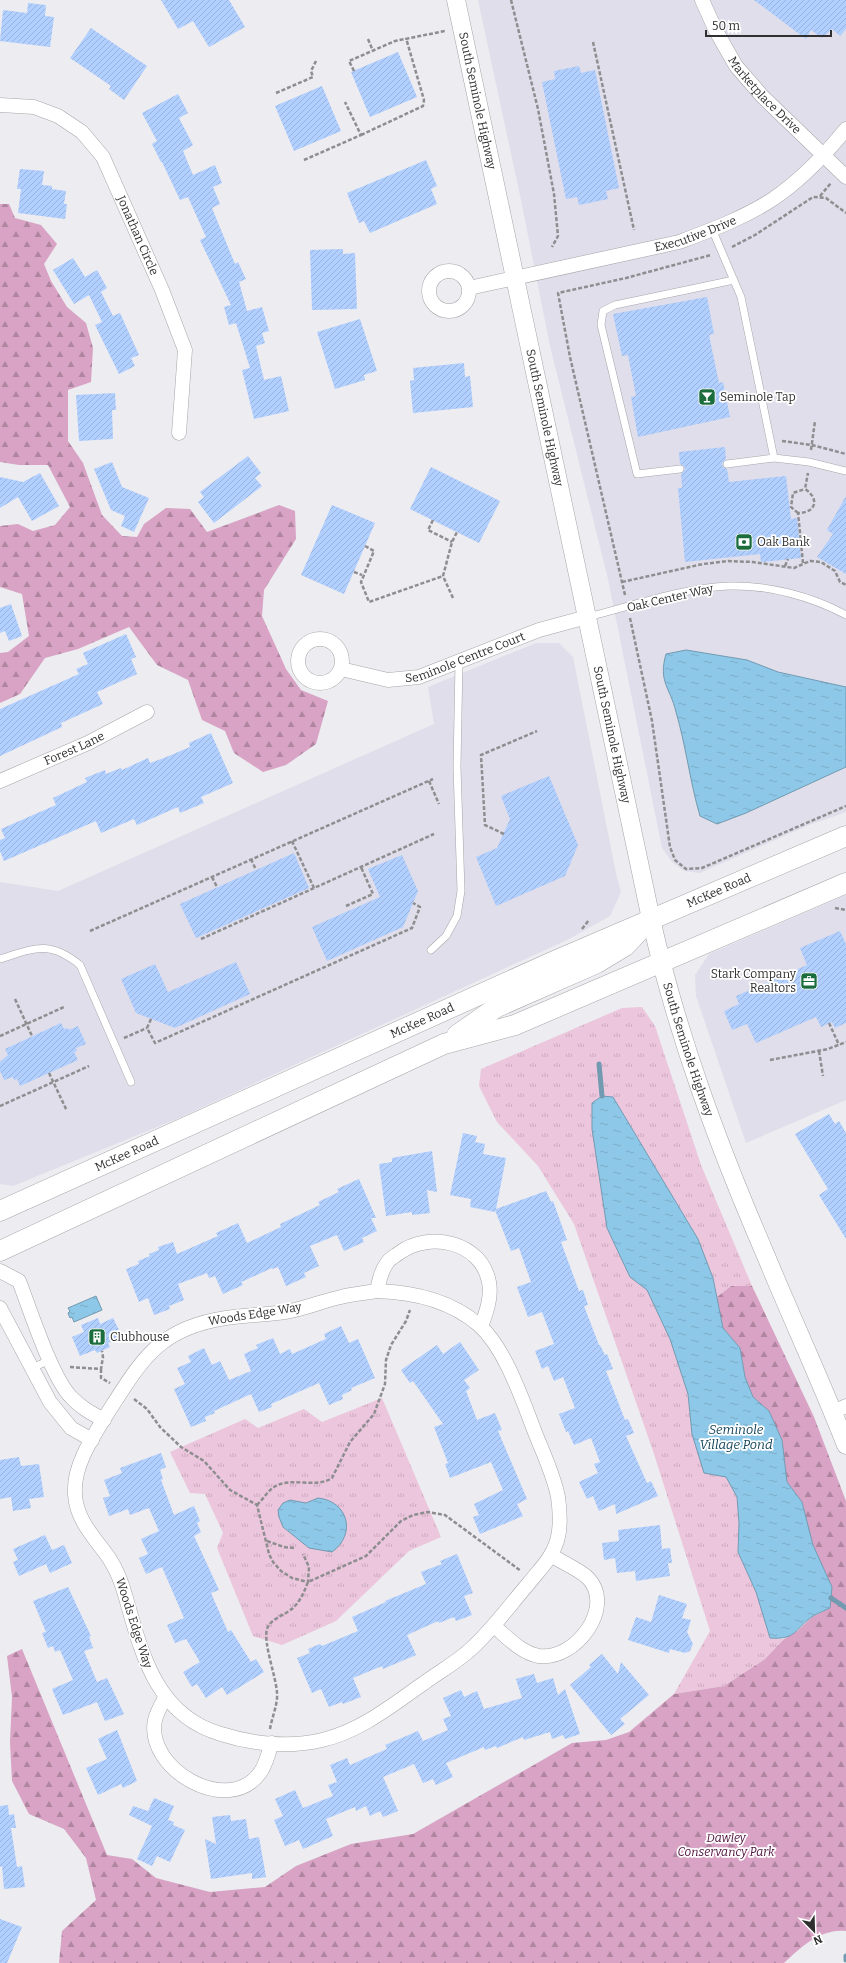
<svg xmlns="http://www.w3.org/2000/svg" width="846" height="1963" font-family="Bitter,serif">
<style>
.built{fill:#dfdeea}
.grass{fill:url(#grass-tufts);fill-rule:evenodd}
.forest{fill:url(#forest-firs)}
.water{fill:url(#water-ripples);stroke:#729ab1}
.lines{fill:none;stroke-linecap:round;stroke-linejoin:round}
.stream{stroke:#729ab1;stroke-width:5}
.building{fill:url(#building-hatch)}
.service-casing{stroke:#a6a6aa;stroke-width:8}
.minor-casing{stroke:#a6a6aa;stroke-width:15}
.tertiary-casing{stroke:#a6a6aa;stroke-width:19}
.secondary-casing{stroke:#a6a6aa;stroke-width:21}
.path{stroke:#8e8e91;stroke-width:2.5;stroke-dasharray:4 2;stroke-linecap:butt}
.service{stroke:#fff;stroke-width:7}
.minor{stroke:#fff;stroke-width:14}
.tertiary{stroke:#fff;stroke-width:18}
.secondary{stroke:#fff;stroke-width:20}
.labels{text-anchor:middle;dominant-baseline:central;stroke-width:3.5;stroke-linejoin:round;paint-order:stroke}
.street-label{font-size:12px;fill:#303031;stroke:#fff}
.poi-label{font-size:12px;fill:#303031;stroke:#fff;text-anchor:start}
.park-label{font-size:12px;font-style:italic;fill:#4c0e3b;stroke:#fff}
.water-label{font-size:13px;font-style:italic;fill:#16455c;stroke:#fff}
</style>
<defs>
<pattern id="grass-tufts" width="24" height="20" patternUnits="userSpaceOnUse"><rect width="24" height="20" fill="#ecc6dd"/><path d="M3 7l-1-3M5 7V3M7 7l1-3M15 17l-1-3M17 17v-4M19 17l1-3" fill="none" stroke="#cbaabe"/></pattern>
<pattern id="forest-firs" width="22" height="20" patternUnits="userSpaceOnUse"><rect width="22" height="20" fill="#d8a3c4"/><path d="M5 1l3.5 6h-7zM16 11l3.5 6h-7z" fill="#b085a0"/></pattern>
<pattern id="water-ripples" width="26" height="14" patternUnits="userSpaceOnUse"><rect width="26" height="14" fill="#8ec8e8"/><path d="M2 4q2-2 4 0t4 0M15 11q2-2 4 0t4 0" fill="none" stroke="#7bacc7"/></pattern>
<pattern id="building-hatch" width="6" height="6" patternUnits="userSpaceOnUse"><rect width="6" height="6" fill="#b1cfff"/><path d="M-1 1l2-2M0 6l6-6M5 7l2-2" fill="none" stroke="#99b2db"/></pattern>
</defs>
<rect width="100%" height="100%" fill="#ececf1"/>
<path class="built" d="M478 0H846V812L809 825 700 873 684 871 672 862 662 848 608 579 550 346 521 200Z
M536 643H559L573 657 617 878 621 892 610 916 569 939 179 1118 13 1186 0 1184V882L58 891 434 724 428 687Z
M846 895V1100L746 1143 696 996 695 975 709 954Z"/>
<path class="grass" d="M642 1007 655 1026 701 1165 752 1286H731L717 1297 713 1278 698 1239 613 1097 592 1103V1129L607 1228 630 1277 647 1290 670 1339 688 1394 692 1434 726 1477 737 1497 739 1523 738 1552 756 1592 770 1638 784 1639 765 1659 724 1686 674 1694 710 1631 653 1451 574 1224 538 1166 497 1122 479 1086 481 1069 622 1008Z
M382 1398 441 1537 409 1551 336 1621 282 1645 253 1636 217 1548 223 1533 205 1494 190 1493 170 1452 245 1419 258 1428 304 1409 322 1422ZM290 1500 306 1503 309 1548 283 1527Z"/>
<path class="forest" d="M0 204H9L15 218 41 225 57 244 44 264 51 281 67 307 86 323 93 348 91 382 68 390V441L83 463 102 515 122 536 137 537 144 524 166 508 190 509 207 532 279 505 295 511 296 539 264 590 262 616 286 669 301 690 328 701 316 744 286 765 263 772 234 753 225 731 202 720 188 680 157 665 129 627 78 649 45 658 20 694 0 703V653L8 652 29 636 22 594 0 587V526L18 524 33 531 55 525 70 507 48 465H19L0 462Z
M731 1286H752L814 1417 846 1501V1931C821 1928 801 1947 784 1963H59L62 1931 96 1900 86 1858 64 1829 29 1814 12 1781 10 1742 12 1697 7 1656 22 1649 107 1855 132 1859 156 1878 210 1892 265 1887 296 1866 351 1844 413 1834 572 1743 606 1740 629 1732 674 1694 724 1686 765 1659 784 1639 797 1631 812 1617 830 1608 832 1587 813 1545 802 1502 787 1482 782 1440 769 1411 753 1397 745 1377 740 1348 723 1328 717 1297Z"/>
<path class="water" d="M686 650 747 660 778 672 846 687V767L746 813 717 824 700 816C690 782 686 746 676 712 670 687 658 682 666 654Z
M602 1096 613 1097 698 1239 713 1278 723 1328 740 1348 745 1377 753 1397 769 1411 782 1440 787 1482 802 1502 813 1545 832 1587 830 1608C824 1611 818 1613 813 1616 794 1629 797 1640 770 1638L756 1592 738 1552 739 1523 737 1497 726 1477 704 1473 692 1434 688 1394 670 1339 647 1290 630 1277 607 1228 592 1129V1103Z
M96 1296 102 1310 74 1322 72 1317 70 1318 68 1313 70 1311 68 1308Z
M318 1498C348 1501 357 1534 332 1552L309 1548 283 1527 279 1517 278 1510 283 1503 290 1500 306 1503Z"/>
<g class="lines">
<path class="stream" d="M599 1064 602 1096
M831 1598 846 1608
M846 1956V1960"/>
</g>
<path class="building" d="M161 0H229L245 27 209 47 193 21 178 29Z
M754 0H846V29L840 36 832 29 822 38 811 30 806 39Z
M28 3 46 5 45 16 54 17 50 47 0 41 3 10 27 13Z
M91 28 147 66 124 100 109 89 111 86 70 58Z
M398 52 417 97 370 117 351 72Z
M579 66 581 73 595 70 619 188 606 191 608 199 579 205 577 197 566 199 542 82 555 79 554 71Z
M322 86 341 131 294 151 275 106Z
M178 94 188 113 179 118 193 145 183 151 193 175 215 165 222 183 213 187 220 204 212 208 235 264 238 262 246 279 239 282 247 311 262 307 269 331 262 333 265 343 256 346 264 380 281 376 289 411 254 419 242 370 250 368 236 323 229 325 224 307 231 305 200 240 206 237 188 197 180 200 162 162H161L152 144 157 141 142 113Z
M426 160 437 186 431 189 437 204 370 233 364 221 359 223 347 193Z
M20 169 44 171 42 185 52 186V189L66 191 64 204H67L65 219 18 213 21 189H17Z
M343 249V254L355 253 357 309 312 310 310 250Z
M73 258 85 277 97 270 107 288 101 292 113 316 120 313 139 355 131 358 135 366 119 374 95 325 102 322 89 295 74 304 53 270Z
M707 297 714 334 709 335 719 383 723 382 730 417 638 437 631 397 636 396 628 355 622 356 613 314Z
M360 319 377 371 364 375 365 380 335 389 317 332Z
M464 363 465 377 470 376 473 407 413 413 410 381 414 380 413 368Z
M115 393 116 410H112L113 439 79 441 76 395Z
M725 447 726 459 722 464 723 467 727 469 729 482 786 476 791 519 797 518 801 558 761 562 760 554 685 562 678 488H682L681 474 685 469 684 466 680 464 679 452Z
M248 456 261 473 255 478 262 486 214 523 198 502 204 497 200 492Z
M112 462 122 487 149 498 134 532 121 526 125 516 111 510 94 469Z
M431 467 500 501 479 543 410 509Z
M40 473 59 506 32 521 18 497 0 508V477L23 482Z
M846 496V574L817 557 833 534 827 530Z
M332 505 375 523 344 594 301 575Z
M11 604 22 636 9 641 5 631 0 633V608Z
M126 634 136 657 131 659 137 674 97 692 103 704 61 723 62 727 0 756V709L79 674 76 669 88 664 83 653Z
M211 733 233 783 201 797 204 803 180 813 178 807 137 825 134 819 101 833 96 821 4 861 0 851V840L5 838 1 829 56 805 53 798 87 782 85 778 105 770 106 774 121 768 122 770 148 758 150 763 164 758 190 747 189 743Z
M549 776 578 845 565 876 496 906 476 857 497 848 510 819 501 796Z
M294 853 309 888 196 938 180 904Z
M402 855 418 891 403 927 327 961 312 927 380 897 368 869Z
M840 931 846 944V1023L835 1028 832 1022 821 1027 816 1017 756 1043 747 1024 732 1030 724 1011 739 1004 736 996 807 965 800 948Z
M236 962 250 994 175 1028 136 1013 121 979 155 964 168 992Z
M61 1023 64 1029 67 1028 69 1030 78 1026 86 1044 76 1048 77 1051 74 1052 78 1060 20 1086 17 1079 14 1080 13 1077 4 1080 0 1071V1062L8 1055 5 1049Z
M829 1114 835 1124 839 1121 846 1133V1239L819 1195 828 1189 795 1134Z
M463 1133 477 1136 475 1142 485 1144 483 1154 506 1158 496 1209 546 1191 551 1202 553 1201 567 1240 561 1242 579 1291 583 1290 588 1305 584 1306 599 1345H600L605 1355 607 1354 613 1369 606 1371 625 1420 628 1419 634 1433 626 1436 647 1483 651 1481 658 1496 616 1514 615 1504 599 1511 593 1496 587 1499 579 1482 598 1473 594 1464 600 1462 591 1438 574 1445 568 1431 566 1432 559 1414 575 1408 563 1377 554 1381 548 1366 542 1369 535 1351 554 1344 542 1312 528 1317 517 1287 531 1282 519 1248 511 1251 495 1210V1212L470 1207 471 1199 450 1195Z
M432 1151 437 1192 427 1190 430 1213 412 1215V1212L386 1216 379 1164 392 1162V1158Z
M359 1179 376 1218H371L377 1231 362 1238 364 1242 344 1251 337 1235 310 1246 319 1266 304 1273 306 1277 286 1286 278 1267 272 1269V1268L241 1282 243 1285 223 1294 215 1276 209 1278 207 1273 178 1284 184 1300 169 1306 170 1309 154 1315 148 1298 139 1302 126 1269 139 1264 138 1261 150 1256 149 1254 159 1250 158 1247 173 1242 177 1254 218 1236 216 1233 238 1223 247 1243 281 1227 280 1224 320 1205 318 1202 339 1192 337 1189Z
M98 1318 100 1324 113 1318 122 1336 108 1343 110 1347 97 1353 95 1350 80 1356 72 1337 84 1332 81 1325Z
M341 1326 349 1343 358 1339 375 1378 351 1388 352 1390 342 1395 343 1399 329 1405 319 1383 271 1404 272 1407 259 1412 251 1394 214 1411 215 1413 205 1417 206 1421 191 1427 174 1389 185 1384 177 1368 191 1362 188 1356 204 1348 212 1365 220 1361 229 1380 251 1371 244 1354 258 1348 256 1345 273 1338 280 1354 290 1349 292 1354 326 1339 324 1334Z
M460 1342 479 1370 464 1380 470 1388 466 1391 477 1420 495 1413 502 1430 498 1431 527 1499 517 1504 523 1516 480 1534 473 1517 479 1515 474 1504 503 1490 491 1462 450 1478 445 1464 448 1463 434 1427 443 1424 413 1381 410 1383 401 1370 437 1345 443 1354Z
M161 1453 166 1467 160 1470 163 1479 161 1480 174 1515 194 1506 200 1521 197 1523 201 1532 194 1536 219 1590 211 1593 228 1632 231 1630 251 1662 256 1659 264 1672 227 1695 222 1687 206 1698 197 1684 192 1687 183 1672 200 1662 186 1639 175 1643 167 1625 184 1618 162 1567 146 1574 139 1558 148 1554 141 1539 159 1531 149 1508 130 1515 128 1509 109 1516 103 1498 110 1496 104 1480 122 1473 120 1468Z
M19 1457 21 1466 39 1464 44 1497 29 1499 31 1508 13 1511 11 1497 0 1499V1460Z
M660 1525 662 1549 670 1548 672 1563H668L670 1576 636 1581 635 1571 617 1573 615 1558 604 1560 602 1543 619 1541 618 1530Z
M45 1535 52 1550 64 1545 72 1563 50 1573 46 1564 19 1576 13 1562 18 1560 13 1549Z
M457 1554 473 1593 464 1596 472 1615 456 1621 454 1617 439 1623 438 1621 407 1635 416 1655 383 1669 382 1666 353 1678 361 1697 343 1704 342 1702 329 1707 321 1689 312 1693 297 1658 310 1653 308 1649 320 1644 322 1646 358 1631 352 1617 386 1602 385 1601 426 1584 421 1572 442 1564 440 1561Z
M68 1587 91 1636 89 1637 93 1648 84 1651 97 1682 107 1678 124 1714 105 1721 97 1702 63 1715 52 1689 73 1680 60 1650 55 1652 53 1646 48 1648 42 1633 46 1632 33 1601Z
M659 1595 687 1604 682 1618 691 1620 687 1632 693 1644 690 1651 685 1653 670 1649 669 1653 628 1640 636 1617 651 1622Z
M602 1654 618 1674 621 1662 649 1695 620 1719 625 1724 611 1735 570 1685 591 1667 589 1665Z
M534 1674 537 1683 553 1678 558 1695 565 1689 580 1734 565 1739 563 1735 552 1739 550 1732 524 1740 523 1737 497 1748 496 1746 485 1750 484 1747 446 1763 453 1777 436 1785 433 1779 423 1783 414 1764 383 1777 398 1811 383 1817 380 1811 370 1816 366 1806 356 1811 355 1807 326 1819 333 1836 303 1849 299 1840 285 1846 274 1820 283 1816 275 1799 295 1790 303 1808 333 1796 328 1785 337 1782 330 1765 347 1758 350 1765 387 1749 385 1745 418 1731 423 1741 448 1730 443 1719 451 1716 443 1698 461 1690 464 1697 477 1691 484 1709 522 1698 516 1679Z
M117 1730 137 1781 123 1788 121 1784 98 1795 86 1768 107 1759 98 1739Z
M154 1798 174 1806 168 1820 174 1822 173 1825 185 1830 170 1862 157 1856 152 1866 137 1859 152 1826 129 1815 133 1806 148 1811Z
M8 1805 9 1815 14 1814 16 1828H11L17 1867 22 1866 25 1887 4 1889 2 1866 0 1867V1806Z
M230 1815 231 1821 246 1819 249 1839 259 1837 266 1877 252 1879V1873L211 1879 205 1839 216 1844 212 1817Z
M0 1919 22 1927 7 1963H0Z"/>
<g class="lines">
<defs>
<path id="service" d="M712 229 741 297 774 458 809 462 846 471
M727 464 774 458
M680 469 637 474 601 325 603 311 615 305 734 280
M587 617C633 606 681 588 729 586 768 585 811 596 846 615
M431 950 446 936 457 916 461 891 457 767 459 662
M0 959C35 948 49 940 80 965L131 1082
M32 1368 50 1360"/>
<g id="minor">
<path id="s1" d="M702 0 716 31 736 66 762 96 846 177"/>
<path id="s2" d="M0 105 34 107 58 116 82 132 103 157 162 290 185 350 179 433"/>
<circle cx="449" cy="291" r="20"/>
<path id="s3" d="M469 288 679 242C711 230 744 218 773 199 801 180 825 155 846 129"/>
<circle cx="320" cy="661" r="22"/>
<path id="s4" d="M341 669 388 680 419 677 539 630 587 617"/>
<path id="s5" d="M0 781 88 743 147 712"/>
<path d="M0 1271 19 1281C30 1309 51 1376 71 1397 80 1407 91 1413 104 1420"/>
<path d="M377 1291C413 1292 451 1301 479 1325 506 1349 523 1402 536 1435 544 1455 554 1476 558 1497 560 1511 561 1528 557 1541 552 1558 540 1569 529 1583 510 1605 493 1629 471 1649 457 1662 439 1672 424 1683 392 1705 361 1731 322 1740 290 1748 252 1744 221 1734 157 1716 142 1655 126 1598 122 1583 117 1570 109 1558 95 1538 76 1520 75 1494 73 1466 92 1438 107 1414 141 1361 158 1328 226 1318 246 1315 265 1315 285 1312 304 1309 322 1301 341 1297 353 1294 365 1293 377 1291Z"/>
<path d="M377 1291C379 1281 381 1271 387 1263 389 1259 395 1256 399 1253 429 1231 481 1241 489 1282 492 1297 486 1313 481 1327"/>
<path d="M0 1308 50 1402 71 1428 92 1440"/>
<path d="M833 1412 846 1406"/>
<path d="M494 1626C507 1637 521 1653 539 1656 575 1661 616 1607 588 1578 580 1570 561 1562 551 1555"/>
<path d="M165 1698C161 1705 157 1712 155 1720 145 1769 227 1816 259 1774 266 1766 268 1753 272 1743"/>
</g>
<g id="tertiary">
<path id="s6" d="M456 0 651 919C677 1035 719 1147 766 1256 792 1319 821 1381 846 1445"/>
</g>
<g id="secondary">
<path d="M457 1035 497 1007 597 963 625 946 644 926"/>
<path id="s7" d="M0 1211 552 962 846 836"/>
<path d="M0 1251 444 1044 515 1025 846 883"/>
</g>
</defs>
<use href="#service" class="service-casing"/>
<use href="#minor" class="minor-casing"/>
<use href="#tertiary" class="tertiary-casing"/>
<use href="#secondary" class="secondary-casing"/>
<path class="path" d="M511 0 538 109 554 194 558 236 552 247
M368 39 373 51
M593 42 634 230
M354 71 349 61 395 41 445 31
M276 93 313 77 311 71 316 61
M361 135 423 106 424 100 406 38
M304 160 361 135 345 102
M820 196 831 183
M732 247 755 235 813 197 826 198 846 213
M782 441 812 445 846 454
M811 450 815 421
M798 513 791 507 793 493 805 489
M433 520 428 530 452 542
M365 546 374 551 361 582 369 602 443 576
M803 563 798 513C816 513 820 499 805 489L808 473
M785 566 788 559
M354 572 362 575
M622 582 703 564 728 561 753 562 794 568 810 561 821 562 835 571 840 582 846 585
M625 595 570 357 558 293 626 278 711 255
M453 598 443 576 452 542 457 532
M630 618 652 721 670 847 675 860 686 869 702 868 846 806
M429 781 439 804
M504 834 485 825 481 755 537 731
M292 841 314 888
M251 859 256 870
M212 877 217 887
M346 906 373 894 361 867
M835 908 846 910
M582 929 589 920
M90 931 433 779
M201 939 434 834
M15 999 32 1036
M151 1019 147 1028 155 1043 412 928 420 907 413 903
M829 1023 839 1045
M0 1036 64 1007
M124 1038 147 1028
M819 1051 823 1076
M770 1060 828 1049 846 1042
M49 1073 67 1111
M0 1106 89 1066
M70 1367 101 1369 103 1357 102 1351
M101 1369V1378L110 1383
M134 1399 147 1409 160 1427 181 1447 204 1461 230 1490 257 1505 269 1554 273 1562 281 1571 292 1578 308 1582 309 1567 303 1554
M257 1505C263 1499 268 1491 274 1487 291 1476 315 1489 332 1478L350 1442 374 1414 385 1384 386 1360 391 1345 406 1321 410 1310
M267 1541 284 1547 294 1548
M270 1729C272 1717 278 1704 277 1693 276 1676 263 1643 267 1629 270 1619 285 1615 293 1608 301 1600 304 1592 308 1582L366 1556 401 1521 413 1515 428 1512 445 1515 521 1571"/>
<use href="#service" class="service"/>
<use href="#minor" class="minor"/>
<use href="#tertiary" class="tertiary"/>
<use href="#secondary" class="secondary"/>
</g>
<defs>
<symbol id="bar-square" viewBox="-11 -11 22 22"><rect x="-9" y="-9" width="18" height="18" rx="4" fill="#1c6d3d" stroke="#fff"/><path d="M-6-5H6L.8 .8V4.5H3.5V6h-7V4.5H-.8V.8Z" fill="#fff"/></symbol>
<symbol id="bank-square" viewBox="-11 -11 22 22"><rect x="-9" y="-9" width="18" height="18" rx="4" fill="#1c6d3d" stroke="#fff"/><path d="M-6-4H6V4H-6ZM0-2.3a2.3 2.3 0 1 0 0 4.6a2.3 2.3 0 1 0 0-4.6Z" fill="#fff"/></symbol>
<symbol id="office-square" viewBox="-11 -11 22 22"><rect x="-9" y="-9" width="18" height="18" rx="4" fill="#1c6d3d" stroke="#fff"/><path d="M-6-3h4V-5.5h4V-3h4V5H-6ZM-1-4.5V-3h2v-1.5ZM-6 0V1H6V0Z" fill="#fff"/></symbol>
<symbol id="building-square" viewBox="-11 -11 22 22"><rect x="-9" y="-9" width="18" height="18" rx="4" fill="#1c6d3d" stroke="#fff"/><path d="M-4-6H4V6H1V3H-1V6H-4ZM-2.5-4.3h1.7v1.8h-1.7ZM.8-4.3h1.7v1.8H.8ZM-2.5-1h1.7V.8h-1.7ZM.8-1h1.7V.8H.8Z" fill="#fff"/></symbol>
</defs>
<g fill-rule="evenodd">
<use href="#bar-square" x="697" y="387" width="20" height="20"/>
<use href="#bank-square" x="734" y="532" width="20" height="20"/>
<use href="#office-square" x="799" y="971" width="20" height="20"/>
<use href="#building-square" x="87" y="1327" width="20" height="20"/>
</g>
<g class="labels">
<g class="street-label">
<text stroke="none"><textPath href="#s1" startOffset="115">Marketplace Drive</textPath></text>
<text stroke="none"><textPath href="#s6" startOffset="103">South Seminole Highway</textPath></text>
<text stroke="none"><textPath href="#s3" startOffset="233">Executive Drive</textPath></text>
<text stroke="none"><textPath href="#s2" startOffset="207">Jonathan Circle</textPath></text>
<text stroke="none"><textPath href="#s6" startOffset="427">South Seminole Highway</textPath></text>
<text transform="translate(670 598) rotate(-13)">Oak Center Way</text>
<text stroke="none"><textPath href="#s4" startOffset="129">Seminole Centre Court</textPath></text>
<text stroke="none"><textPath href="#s6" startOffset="751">South Seminole Highway</textPath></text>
<text stroke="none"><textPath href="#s5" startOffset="81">Forest Lane</textPath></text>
<text stroke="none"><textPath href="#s7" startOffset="787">McKee Road</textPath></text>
<text stroke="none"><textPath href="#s7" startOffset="463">McKee Road</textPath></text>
<text stroke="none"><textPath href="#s6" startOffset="1075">South Seminole Highway</textPath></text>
<text stroke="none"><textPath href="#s7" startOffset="139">McKee Road</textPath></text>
<text transform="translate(255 1314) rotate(-9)">Woods Edge Way</text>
<text transform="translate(134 1623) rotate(72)">Woods Edge Way</text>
</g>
<g class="poi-label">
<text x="720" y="397">Seminole Tap</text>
<text x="757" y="542">Oak Bank</text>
<text x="796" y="974" text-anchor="end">Stark Company<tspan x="796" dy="14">Realtors</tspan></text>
<text x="110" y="1337">Clubhouse</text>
</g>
<g class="park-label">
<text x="726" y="1838">Dawley<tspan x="726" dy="14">Conservancy Park</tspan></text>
</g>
<g class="water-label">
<text x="736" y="1429">Seminole<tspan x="736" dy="15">Village Pond</tspan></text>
</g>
</g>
<g transform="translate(814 1931) rotate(157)" stroke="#ffffff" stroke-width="3" paint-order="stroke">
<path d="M0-3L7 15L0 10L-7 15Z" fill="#303031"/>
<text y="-6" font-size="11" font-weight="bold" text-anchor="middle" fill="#303031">N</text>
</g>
<path d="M706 30v6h125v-6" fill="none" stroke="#303031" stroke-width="2"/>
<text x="712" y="30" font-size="12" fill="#303031" stroke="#ffffff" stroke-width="3" paint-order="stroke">50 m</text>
</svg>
